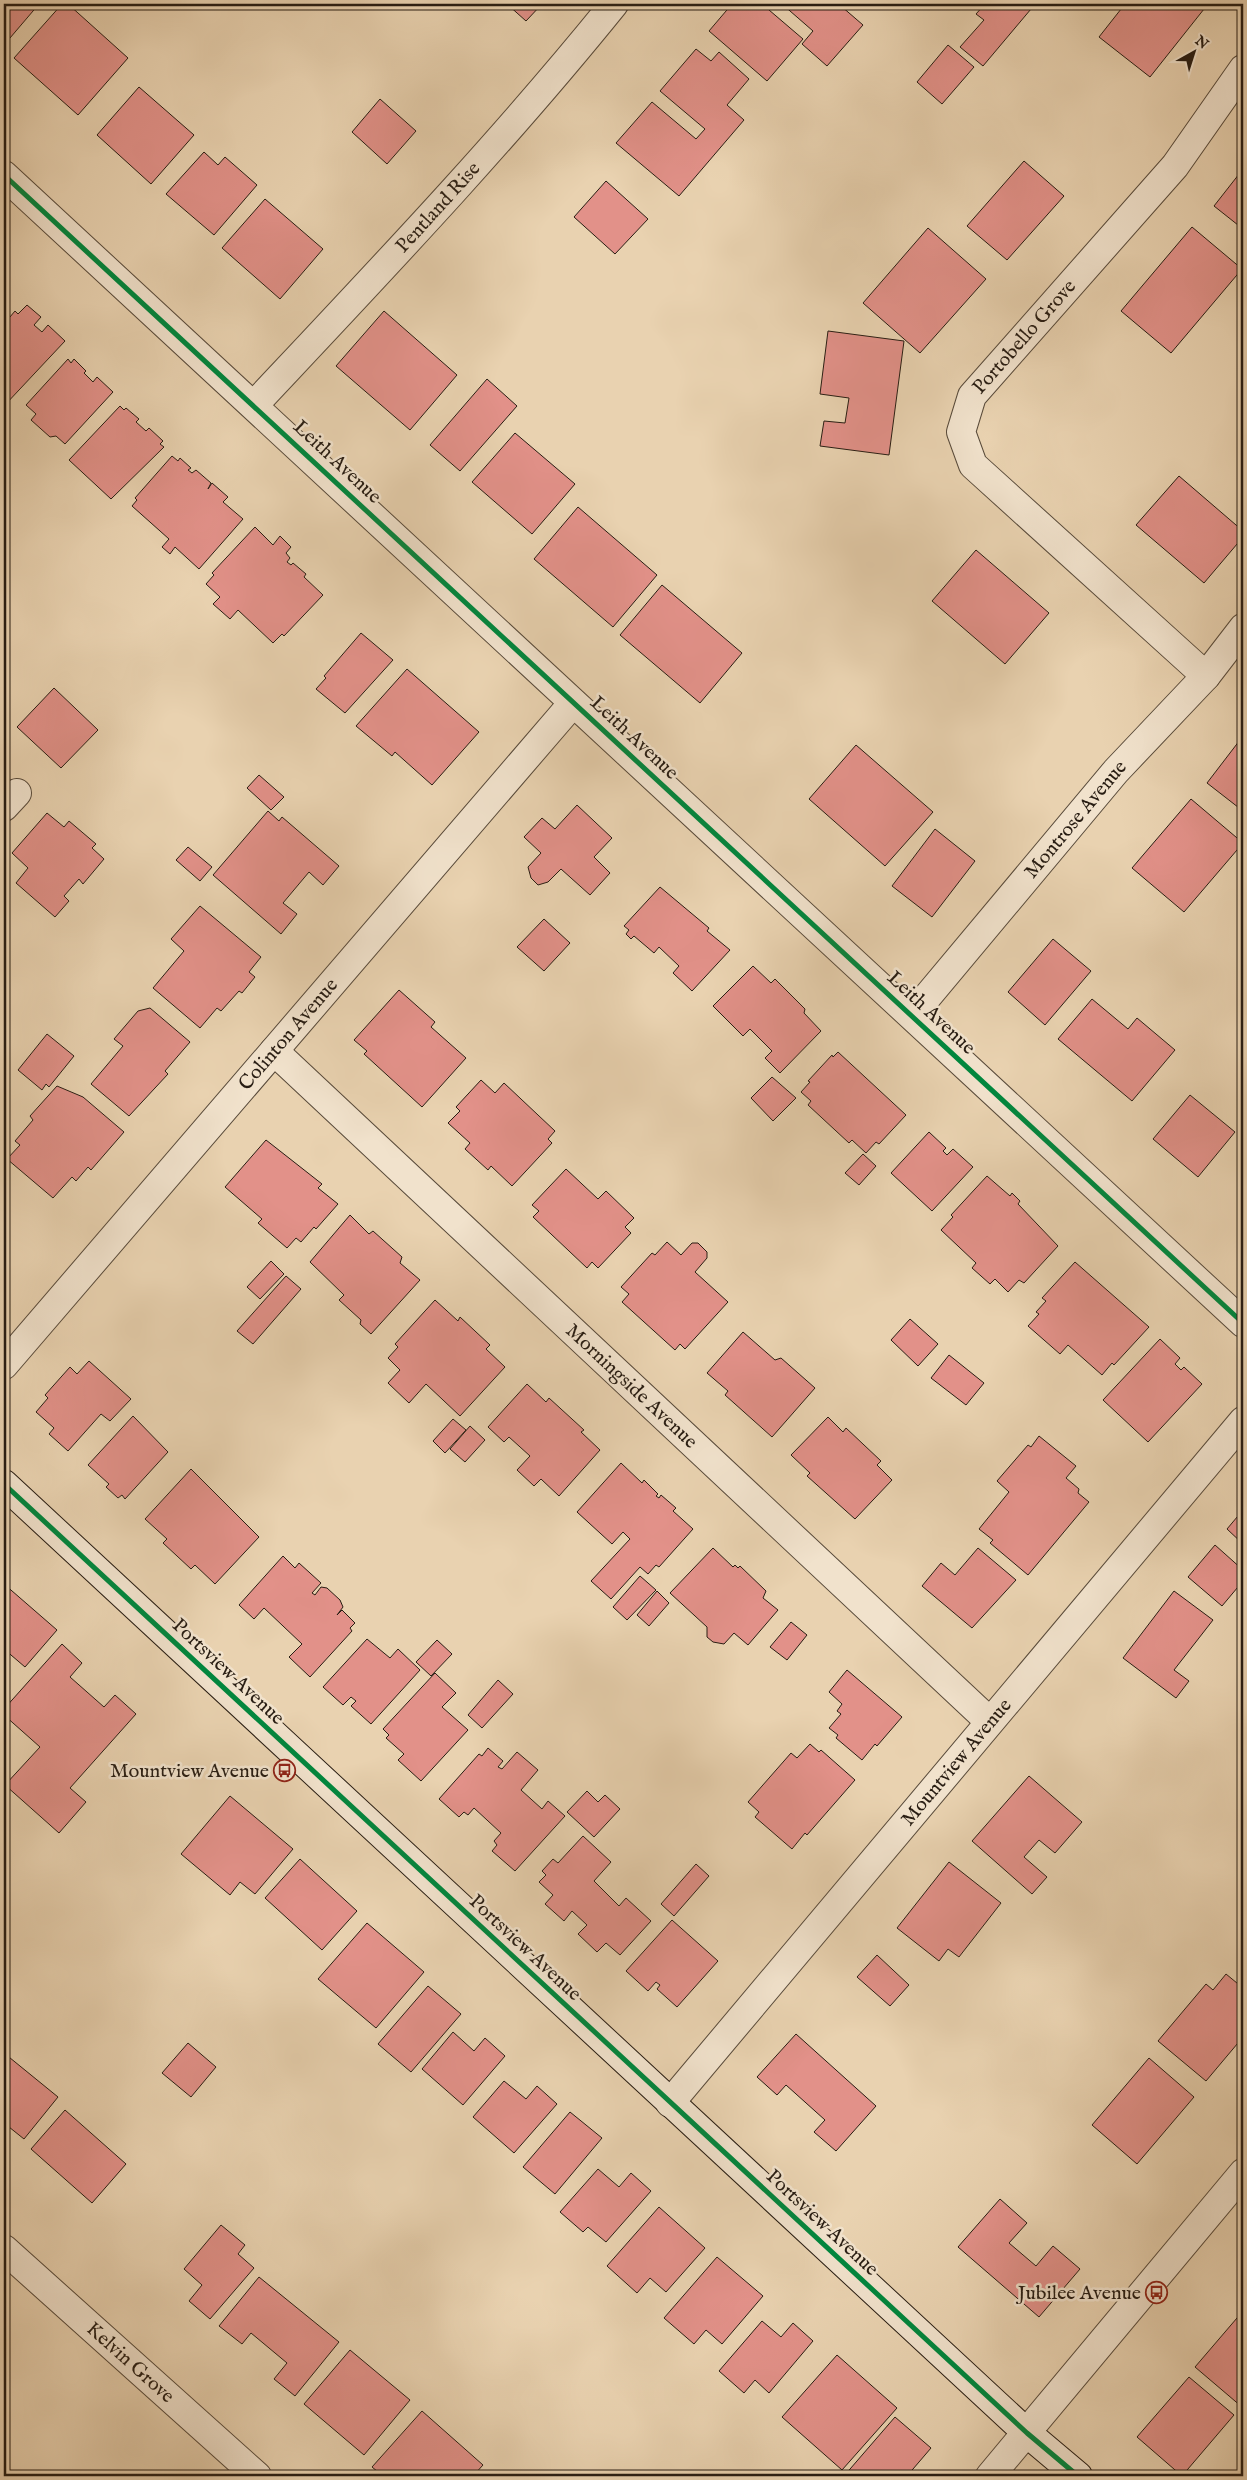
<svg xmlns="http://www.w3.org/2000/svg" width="1247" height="2480" font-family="'IM FELL English',serif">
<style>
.building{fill:#e29189;stroke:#281d13}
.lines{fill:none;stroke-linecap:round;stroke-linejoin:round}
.street-casing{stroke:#584a3a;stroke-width:30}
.secondary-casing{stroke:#281d13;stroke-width:30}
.street{stroke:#f1e2cc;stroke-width:28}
.secondary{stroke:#f1e2cc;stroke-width:28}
.cycleway-casing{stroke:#f1e2cc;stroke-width:8}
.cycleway{stroke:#00873e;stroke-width:5}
.labels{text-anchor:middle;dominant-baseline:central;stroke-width:5;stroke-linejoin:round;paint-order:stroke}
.street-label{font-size:20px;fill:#281d13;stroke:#f1e2cc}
.poi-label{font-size:20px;fill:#281d13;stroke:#f1e2cc;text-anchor:end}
</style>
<rect width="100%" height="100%" fill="#e9d2b0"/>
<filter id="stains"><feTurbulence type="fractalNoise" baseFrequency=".004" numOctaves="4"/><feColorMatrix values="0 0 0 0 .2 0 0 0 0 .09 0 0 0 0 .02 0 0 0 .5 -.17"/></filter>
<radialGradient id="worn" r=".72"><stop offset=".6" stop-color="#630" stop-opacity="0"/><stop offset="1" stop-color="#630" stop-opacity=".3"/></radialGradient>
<path class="building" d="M4 4H39L4 45Z
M62 4H68L128 58 78 115 14 58Z
M507 4H542L526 21Z
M732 4H762L803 39 767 81 709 31Z
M782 4H843L841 6 863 25 827 66 802 44 813 31Z
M985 4H1025L1031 9 983 66 960 47 984 20 976 14Z
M1125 4H1208L1150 77 1099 37Z
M948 45 974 67 942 104 917 82Z
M696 49 711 61 719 52 749 79 727 105 744 120 679 196 616 143 652 102 696 139 705 129 660 91Z
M139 87 194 135 151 184 97 135Z
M380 99 416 131 387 164 352 132Z
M204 152 218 165 225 157 257 185 214 235 166 194Z
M1024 161 1064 196 1007 260 967 226Z
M1243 169V229L1214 206Z
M606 181 648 219 615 254 574 217Z
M265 199 323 249 280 299 222 248Z
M1192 227 1242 269 1171 353 1121 311Z
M928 228 986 279 920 353 863 303Z
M27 305 41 317 34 325 42 332 48 325 65 341 4 406V324L15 311 18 314Z
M384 311 457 375 410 430 336 366Z
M828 331 904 341 889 455 820 446 824 421 845 423 849 398 820 394Z
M68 359 71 363 74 359 86 371 84 373 93 382 97 377 113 392 65 444 56 436 50 437 31 420 36 414 26 405Z
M487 379 517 406 460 471 430 445Z
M120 406 124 410 126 408 139 419 136 422 146 431 149 428 163 441 160 444 164 447 111 499 69 460Z
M515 433 575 484 532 534 472 482Z
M172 456 178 461 180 458 191 468 188 470 192 473 196 470 211 483 208 489 212 483 228 497 223 502 243 519 199 569 175 547 170 554 162 547 169 539 132 506 137 500 135 498Z
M1179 476 1243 531V537L1204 583 1136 525Z
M578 507 657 575 613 627 534 559Z
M255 527 273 545 280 536 291 547 286 553 290 558 287 562 291 565 293 563 306 574 304 577 323 595 284 636 282 634 273 643 238 610 230 619 213 604 220 597 206 584 214 575 212 573Z
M976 550 1049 613 1005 664 932 601Z
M662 585 742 653 700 703 620 635Z
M361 633 393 660 345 713 316 689 326 678 324 676Z
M4 661 9 666 4 671Z
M407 669 479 732 432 785 395 752 392 756 356 726Z
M54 688 98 730 61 768 17 727Z
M1243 736V811L1207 783Z
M856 745 933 812 885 866 809 799Z
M259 775 284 797 271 810 247 788Z
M1191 799 1243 843 1184 912 1132 868Z
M577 805 612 838 594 857 610 873 590 895 561 869 548 882 538 885 531 878 528 867 541 853 524 837 542 818 555 829Z
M268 811 279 821 282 817 339 866 323 885 309 872 283 903 297 914 281 934 213 875Z
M47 813 64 827 69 821 96 844 92 848 104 859 83 884 79 879 64 896 69 901 55 917 16 883 28 868 12 853Z
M935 829 975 861 932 917 892 886Z
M188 847 212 867 200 881 176 860Z
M660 887 709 928 707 931 730 950 692 991 673 973 679 966 659 947 654 953 634 936 631 939 626 934 629 930 624 926Z
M200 906 261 957 249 972 255 977 242 993 239 991 221 1011 217 1008 200 1028 153 988 184 951 171 939Z
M544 919 570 943 544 971 517 947Z
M1053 939 1091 971 1045 1025 1008 992Z
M753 966 771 983 775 979 805 1009 804 1013 821 1031 780 1073 765 1058 772 1051 750 1029 743 1036 713 1006Z
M399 990 435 1022 431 1027 466 1058 422 1107 364 1054 367 1051 354 1040Z
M1092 999 1128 1029 1137 1018 1175 1050 1132 1101 1058 1039Z
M150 1008 190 1042 165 1071 168 1074 129 1116 91 1084 123 1046 114 1039 138 1011Z
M47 1034 74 1056 49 1087 46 1084 42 1090 18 1070Z
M838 1052 906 1115 879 1144 876 1142 866 1153 852 1140 849 1143 808 1105 811 1101 801 1092 810 1082 808 1081 832 1055 833 1057Z
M772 1077 796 1098 773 1121 751 1098Z
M481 1080 495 1093 504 1083 555 1131 548 1139 552 1143 512 1186 491 1166 488 1170 465 1149 470 1143 448 1123 460 1111 456 1107Z
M57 1086 83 1097 124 1132 91 1170 88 1167 76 1181 72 1177 53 1198 7 1159 20 1145 15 1141 33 1120 30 1116Z
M1190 1095 1235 1132 1198 1177 1153 1139Z
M929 1132 946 1148 943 1151 947 1155 953 1149 973 1167 932 1211 891 1173Z
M266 1140 322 1184 318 1188 338 1204 316 1229 314 1227 301 1242 296 1238 287 1248 258 1223 262 1219 225 1187Z
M863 1154 876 1166 859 1185 845 1173Z
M566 1169 598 1199 606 1191 634 1218 625 1227 631 1233 598 1268 592 1262 587 1268 533 1217 539 1211 532 1205Z
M987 1176 1010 1196 1012 1193 1020 1201 1018 1204 1058 1246 1024 1283 1019 1280 1008 1292 995 1279 990 1284 972 1268 976 1263 941 1230 953 1217 951 1215Z
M350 1215 369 1234 373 1231 402 1257 400 1263 420 1280 371 1334 360 1324 361 1320 339 1300 344 1295 310 1262Z
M667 1242 681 1255 692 1243H698L707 1252V1258L695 1272 728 1302 685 1349 680 1344 675 1350 622 1302 629 1294 621 1287 652 1253 655 1255Z
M271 1261 284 1274 260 1299 247 1287Z
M1075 1262 1149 1327 1114 1365 1112 1363 1102 1375 1068 1345 1060 1354 1028 1326 1039 1314 1036 1312 1046 1301 1042 1298Z
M286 1276 301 1289 253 1344 237 1331Z
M435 1300 458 1321 460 1317 490 1345 486 1349 505 1367 460 1416 426 1384 409 1403 388 1383 400 1370 388 1358 398 1347 395 1344Z
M910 1319 938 1344 918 1366 891 1340Z
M743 1332 775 1360 781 1358 815 1388 772 1437 725 1395 728 1391 707 1373Z
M1160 1339 1180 1358 1175 1364 1181 1370 1184 1367 1202 1384 1148 1442 1103 1400Z
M949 1355 984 1383 966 1405 931 1378Z
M89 1361 131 1399 110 1421 101 1414 68 1451 49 1434 54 1428 36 1412 48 1398 45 1395 70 1367 77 1374Z
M527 1384 546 1402 549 1398 584 1430 581 1432 600 1450 559 1496 541 1479 534 1486 517 1470 530 1456 509 1437 504 1442 488 1427Z
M133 1416 168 1452 125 1499 122 1495 118 1498 106 1487 109 1484 88 1465Z
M828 1417 843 1432 846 1428 881 1461 877 1465 892 1480 855 1519 807 1476 810 1473 791 1455Z
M453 1419 466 1430 445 1453 433 1441Z
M470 1426 485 1440 465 1462 450 1449Z
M1039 1436 1076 1466 1066 1478 1079 1489 1078 1493 1089 1502 1028 1575 990 1543 993 1540 979 1529 1009 1492 997 1481 1028 1445 1031 1447Z
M621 1463 642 1483 644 1480 658 1494 656 1496 659 1498 661 1495 676 1508 673 1511 693 1529 659 1567 656 1565 648 1574 640 1567 611 1599 591 1581 630 1539 623 1532 612 1544 577 1512Z
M191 1469 259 1537 215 1584 195 1565 191 1569 163 1543 167 1539 145 1519Z
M1243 1510V1544L1227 1529Z
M1215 1545 1243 1570V1581L1222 1606 1188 1577Z
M713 1548 733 1567 735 1565 738 1568 740 1566 766 1591 763 1598 778 1610 748 1645 734 1633 724 1644 713 1642 707 1637V1627L670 1593Z
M978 1548 1016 1580 972 1628 922 1586 941 1563 955 1575Z
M283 1556 295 1568 299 1563 321 1583 312 1593 315 1595 321 1587 327 1588 340 1600 343 1607 337 1615 342 1610 355 1623 350 1628 352 1631 310 1677 289 1657 302 1644 264 1608 254 1619 239 1605Z
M640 1576 656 1590 627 1620 613 1607Z
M4 1584 57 1630 25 1667 4 1649Z
M657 1591 669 1603 649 1626 637 1615Z
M1174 1591 1213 1620 1174 1670 1189 1681 1176 1698 1123 1658Z
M791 1622 807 1635 787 1660 770 1647Z
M367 1639 390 1658 398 1649 420 1670 371 1724 351 1706 356 1701 351 1697 343 1705 323 1687Z
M437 1640 452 1654 431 1676 416 1662Z
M62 1644 82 1663 70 1677 104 1707 115 1695 136 1714 70 1788 86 1802 59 1833 5 1785 40 1747 4 1715V1709Z
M847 1670 902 1717 877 1746 875 1744 862 1760 836 1738 838 1735 829 1728 841 1714 837 1711 842 1704 829 1692Z
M435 1673 456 1693 442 1707 468 1730 421 1781 398 1760 404 1754 386 1738 389 1735 383 1729Z
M498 1680 513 1694 482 1728 468 1715Z
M810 1744 819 1752 821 1750 855 1780 807 1835 805 1833 792 1849 755 1817 759 1812 748 1802 791 1753 797 1758Z
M488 1748 503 1761 498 1767 502 1769 517 1752 538 1770 521 1790 542 1809 548 1801 565 1816 515 1871 492 1851 497 1845 494 1841 501 1833 474 1808 468 1815 464 1812 459 1817 439 1799 479 1754 482 1756Z
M1029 1776 1082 1822 1055 1853 1039 1840 1024 1857 1047 1877 1032 1894 972 1841Z
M587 1791 598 1802 605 1795 620 1809 594 1837 567 1812Z
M230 1796 293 1849 255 1894 240 1882 230 1895 181 1854Z
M583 1836 611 1862 594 1881 619 1906 626 1898 651 1921 620 1955 606 1943 597 1952 578 1934 587 1925 572 1911 564 1921 545 1904 553 1895 539 1882 546 1875 542 1871 553 1859 558 1863Z
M300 1859 357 1911 322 1950 265 1898Z
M949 1862 1001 1903 959 1957 948 1949 939 1961 897 1928Z
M696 1864 709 1876 674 1916 661 1904Z
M672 1920 718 1961 677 2007 657 1989 660 1985 656 1982 648 1991 626 1971Z
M367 1923 424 1972 376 2028 318 1979Z
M877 1955 909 1985 890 2006 857 1977Z
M1226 1974 1243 1988V2037L1206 2081 1158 2041 1206 1984 1213 1990Z
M428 1986 461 2014 411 2072 378 2044Z
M453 2032 474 2051 485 2038 505 2056 463 2105 422 2069Z
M796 2034 876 2106 836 2151 814 2132 825 2120 786 2085 777 2095 757 2077Z
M188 2043 216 2067 191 2097 162 2073Z
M4 2053 58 2097 24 2139 4 2123Z
M1149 2058 1194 2097 1137 2164 1092 2125Z
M504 2081 526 2099 537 2086 557 2104 514 2153 473 2117Z
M65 2110 126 2164 92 2203 31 2149Z
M570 2112 602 2138 555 2194 523 2167Z
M598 2169 619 2187 631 2173 651 2191 606 2242 588 2227 583 2232 560 2212Z
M1000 2199 1027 2223 1009 2243 1036 2266 1053 2246 1080 2269 1039 2317 958 2247Z
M659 2207 705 2248 666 2292 650 2278 637 2293 607 2266Z
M221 2225 245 2245 238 2254 254 2268 210 2319 189 2301 202 2285 184 2269Z
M717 2257 763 2296 722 2344 706 2330 694 2344 664 2318Z
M259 2277 339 2342 295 2396 274 2379 287 2363 251 2333 242 2344 219 2326Z
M1243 2311V2405L1242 2407 1195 2367Z
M762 2321 781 2337 793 2323 813 2341 769 2393 755 2380 744 2393 719 2371Z
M350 2350 410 2400 364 2455 304 2404Z
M837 2355 897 2408 842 2470 782 2417Z
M1189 2377 1234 2415 1182 2476 1137 2437Z
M422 2411 483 2465 473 2476H383L372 2467Z
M895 2417 931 2448 907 2476H844Z"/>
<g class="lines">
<defs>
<g id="street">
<path d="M4 175 1243 1323"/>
<path id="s1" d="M254 405C377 274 501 144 614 4"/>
<path id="s2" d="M1206 676 973 465 961 432 972 396 1175 166 1243 69"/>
<path d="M4 807 17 793"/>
<path id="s3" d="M912 1015 1116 771 1206 676 1243 628"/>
<path id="s4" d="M274 1051 989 1721"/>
<path id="s5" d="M4 1365 573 703"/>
<path id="s6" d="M670 2103 1243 1421"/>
<path id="s7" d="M4 2249 257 2476"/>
<path d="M990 2476 1243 2173"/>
</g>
<path id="secondary" d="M4 1484 1027 2433 1078 2476"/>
</defs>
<use href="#street" class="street-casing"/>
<use href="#secondary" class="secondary-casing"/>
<use href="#street" class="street"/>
<use href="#secondary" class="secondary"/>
<defs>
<path id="cycleway" d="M4 175 1243 1323
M4 1484 1027 2433 1078 2476"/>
</defs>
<use href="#cycleway" class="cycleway-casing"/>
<use href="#cycleway" class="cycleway"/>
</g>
<defs>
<symbol id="bus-ring" viewBox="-11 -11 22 22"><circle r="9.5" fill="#f1e2cc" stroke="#8f2418" stroke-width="1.5"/><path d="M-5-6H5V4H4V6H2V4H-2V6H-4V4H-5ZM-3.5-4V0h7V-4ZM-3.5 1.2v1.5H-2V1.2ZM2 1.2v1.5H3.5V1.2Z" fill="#8f2418"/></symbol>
</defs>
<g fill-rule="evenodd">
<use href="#bus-ring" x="272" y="1758" width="25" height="25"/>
<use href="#bus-ring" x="1144" y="2280" width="25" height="25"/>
</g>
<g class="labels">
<g class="street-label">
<text stroke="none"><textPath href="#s1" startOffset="270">Pentland Rise</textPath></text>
<text stroke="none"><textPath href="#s2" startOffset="466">Portobello Grove</textPath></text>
<text transform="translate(337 462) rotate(43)">Leith Avenue</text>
<text transform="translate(634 738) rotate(43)">Leith Avenue</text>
<text stroke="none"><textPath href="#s3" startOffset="255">Montrose Avenue</textPath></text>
<text transform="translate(931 1013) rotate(43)">Leith Avenue</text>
<text stroke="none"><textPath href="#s5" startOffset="436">Colinton Avenue</textPath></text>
<text stroke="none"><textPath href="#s4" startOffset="490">Morningside Avenue</textPath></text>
<text transform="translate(228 1672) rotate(43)">Portsview Avenue</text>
<text stroke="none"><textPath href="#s6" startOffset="445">Mountview Avenue</textPath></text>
<text transform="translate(525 1948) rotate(43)">Portsview Avenue</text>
<text transform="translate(822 2223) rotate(43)">Portsview Avenue</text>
<text stroke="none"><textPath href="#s7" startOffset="170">Kelvin Grove</textPath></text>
</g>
<g class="poi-label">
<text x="269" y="1771">Mountview Avenue</text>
<text x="1141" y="2293">Jubilee Avenue</text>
</g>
</g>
<rect width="1247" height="2480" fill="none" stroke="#e9d2b0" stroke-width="20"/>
<rect x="5" y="5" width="1237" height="2470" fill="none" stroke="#281d13" stroke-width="2.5"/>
<rect x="10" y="10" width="1227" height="2460" fill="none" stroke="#281d13"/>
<g transform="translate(1194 52) rotate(39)" stroke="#f1e2cc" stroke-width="4" paint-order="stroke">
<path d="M0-4L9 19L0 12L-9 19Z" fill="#281d13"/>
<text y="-8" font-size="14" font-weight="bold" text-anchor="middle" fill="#281d13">N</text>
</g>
<rect width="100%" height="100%" filter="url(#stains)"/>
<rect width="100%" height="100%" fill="url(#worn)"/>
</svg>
